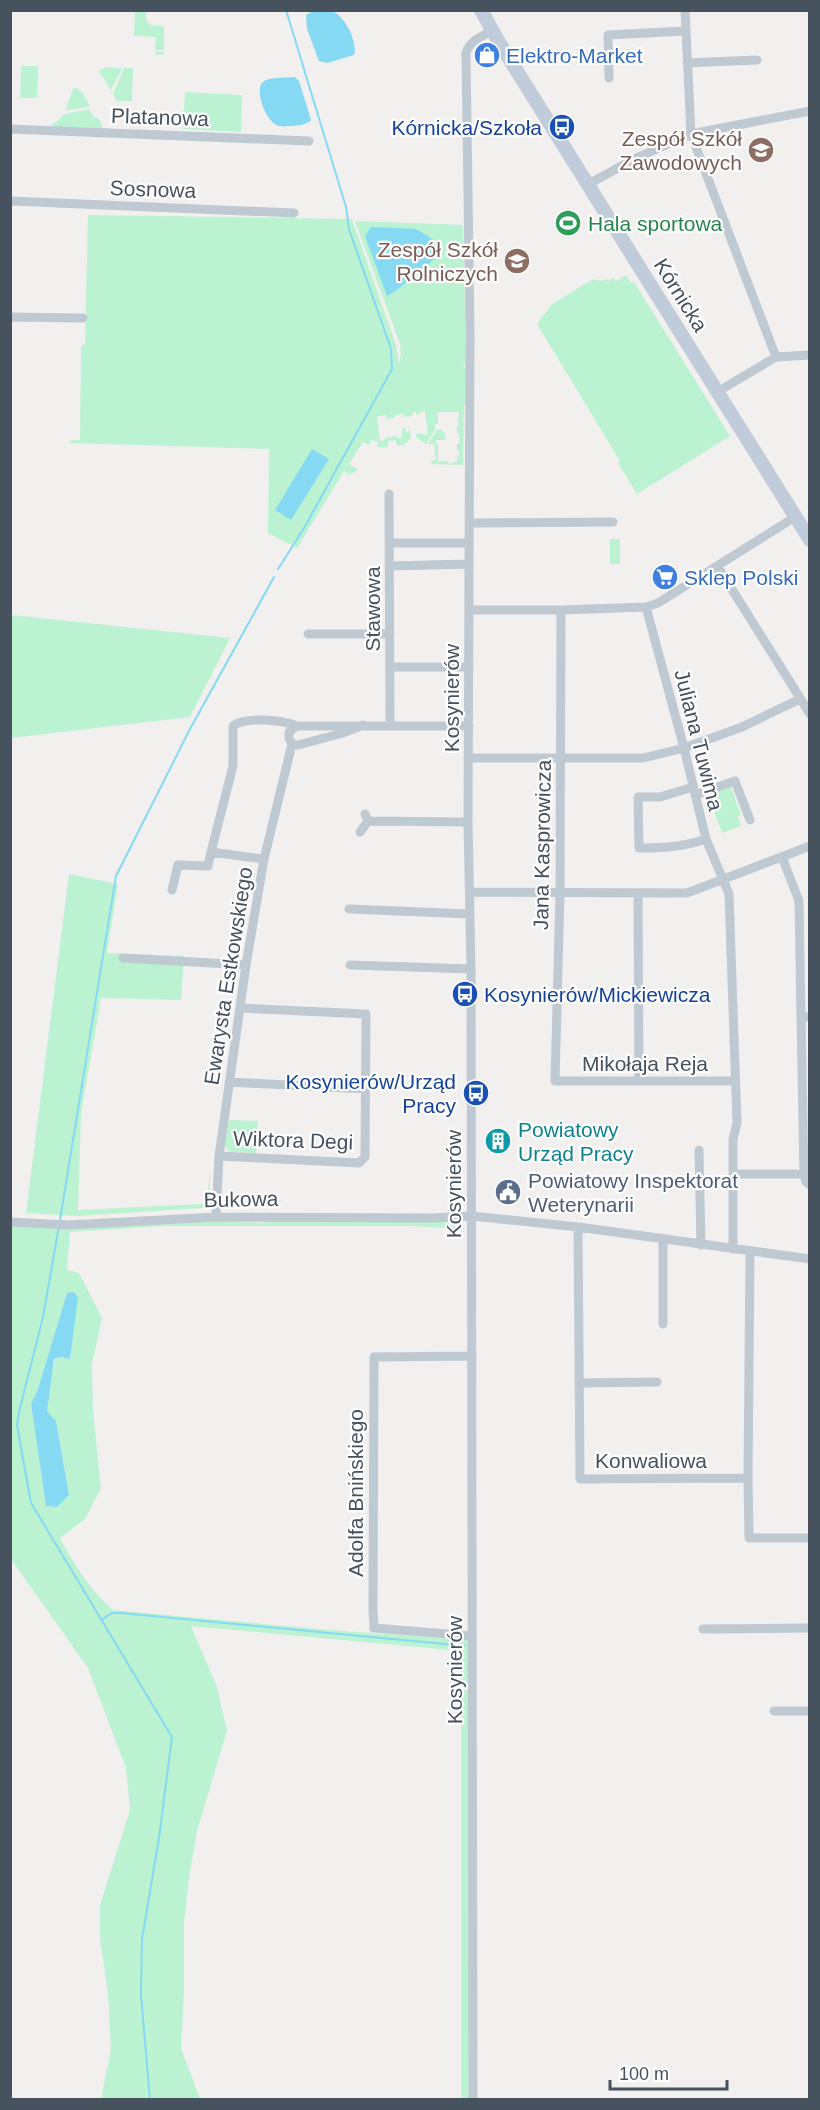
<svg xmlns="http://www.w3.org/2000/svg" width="820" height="2110" font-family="Arial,sans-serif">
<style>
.green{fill:#bbf2d1;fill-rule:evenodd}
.water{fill:#85d9f2}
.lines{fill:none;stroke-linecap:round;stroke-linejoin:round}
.stream{stroke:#85d9f2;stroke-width:2}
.street{stroke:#bfc9d2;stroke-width:9}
.secondary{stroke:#c0ccd9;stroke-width:14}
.labels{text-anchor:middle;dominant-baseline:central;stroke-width:4.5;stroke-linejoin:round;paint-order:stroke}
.shop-label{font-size:21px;fill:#366cbe;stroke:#fff;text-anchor:start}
.street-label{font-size:21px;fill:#46525e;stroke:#fff}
.transit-label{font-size:21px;fill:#164399;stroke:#fff;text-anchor:end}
.education-label{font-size:21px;fill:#785e54;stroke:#fff;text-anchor:end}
.leisure-label{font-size:21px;fill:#27864d;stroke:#fff;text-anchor:start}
.culture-label{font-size:21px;fill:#0d838f;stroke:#fff;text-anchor:start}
.service-label{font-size:21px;fill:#4e5e75;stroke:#fff;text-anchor:start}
</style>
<rect width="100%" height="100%" fill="#f2efef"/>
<path class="green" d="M135 11H146V20L150 25 164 26V50H158V52H164V55L155 54 157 51 155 49 156 37 134 36Z
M21 66H38L37 98H20Z
M105 67 122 68 111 90 99 71Z
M124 68H133L132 101H117L113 94Z
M74 87 82 92 90 106 71 110H65Z
M185 92 242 95 241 132 183 129Z
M89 109 94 117C99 118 103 123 102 128L55 127 54 125H49L56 122 65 114Z
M88 215 352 219 396 345 399 364 401 353 400 344 355 221 463 225 466 364 463 365 466 370V404L464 405 463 465 432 464 430 461 436 460 434 444H428L437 430 442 429V432L445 433V440H436V444H438V461H448L449 464 457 461V456L459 455V451H457V444L459 443V434H457V426H459L457 417H459V412H438V424H435V430L426 444 416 437V434L423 433 424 435H428L425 411 420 412V414L416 415V412L412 413V416L403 417V414L395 415V418L387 419 386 415 377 416 380 441 385 440V438L397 436 398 438H402V429L405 428 406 432 410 431 411 438 404 445 397 446 396 440 388 441V447H377L378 442 371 440 369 445 363 442 349 464 358 470 350 475 344 471 297 548 268 533 269 449 68 443 72 440H80L81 347 85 344Z
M626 275 631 283 634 282 730 436 637 494 618 463 620 461 537 324 552 304 593 279 601 281 606 279 608 281 613 278 616 281Z
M610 539H620V564H610Z
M11 615 230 638 190 717 11 738Z
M731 787 741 815 738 816 741 826 722 833 708 795Z
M69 874 118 884 107 953 184 956 181 1000 101 998 81 1114 78 1210 203 1204 208 1194 210 1166C209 1179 213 1200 203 1208L78 1216 26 1213Z
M229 1120 258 1121 256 1153 233 1152 227 1150 225 1144Z
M228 1220 229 1222 265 1223V1220L458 1221 464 1229 411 1226H164L70 1232 67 1270 79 1273 102 1318 92 1364 93 1411 101 1488 85 1519 60 1538C74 1565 90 1590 113 1610L330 1630 469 1640 470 2099H461V1651L191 1626 217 1687 227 1731 197 1831 189 1878 184 1922V1991L181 2048 200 2099H101L111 2049 108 1993 100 1938V1905L130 1810 126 1768 88 1668 11 1559 10 1226ZM67 1293 75 1313 70 1359 60 1357 55 1359 48 1393 47 1412 56 1421 69 1495 57 1507 46 1506 31 1404 38 1389Z"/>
<path class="water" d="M315 10C321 10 328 9 334 12 346 18 358 43 354 55L327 63 319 61 307 29 306 15Z
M295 77 299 81 311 120C306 125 300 125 293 126 289 126 284 127 279 126 266 123 251 85 266 80 275 77 286 78 295 77Z
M371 227 416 229 439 243 438 256 397 290 387 296 365 236Z
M312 449 329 459 291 520 275 510Z
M74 1292 78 1297 70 1359 60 1357 54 1359 47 1411 56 1421 69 1495 57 1507 46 1506 31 1404 38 1389 67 1293Z"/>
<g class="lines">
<path class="stream" d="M278 569 304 528 392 369 391 349 349 229 346 207 286 10
M60 1220 116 876 190 729 274 577
M59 1226 43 1317 19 1412 17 1425 31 1503 172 1737 159 1838 142 1939 141 1995 150 2100
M101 1620 112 1613H121L465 1646"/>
<path class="street" d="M685 10 691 134 776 357
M687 63 757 60
M609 78 608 35 685 31
M10 129 309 141
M587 185 634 159 691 134 810 111
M10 201 294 213
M10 317 83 318
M717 392 776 357 810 355
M389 494 390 725
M469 523 613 522
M389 543H469
M390 566 469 564
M718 567 810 714
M646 607 684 748 706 839 729 894 737 1123 733 1139V1249
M469 610H561L646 607 658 603 795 517
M561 610 560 893 555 1081H735
M308 634H390
M390 667H469
M363 725 343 733 298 745 292 744 289 738V732L297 726H469
M470 758H643L684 748 742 727 800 699
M693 787 660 797H638L639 848C663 848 683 847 706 839
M695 795 735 781 750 820
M368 821 468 822
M360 832 368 821 365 814
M782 857 799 901 801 1017H810
M264 859 211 852 233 766V726C246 716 282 720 297 726
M172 890 178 865 208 866 211 852
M470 892 687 893 810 846
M638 893 639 1081
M349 909 470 914
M123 958 246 965
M350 965 471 969
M801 1017 804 1174
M229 1082 366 1089
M699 1150 701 1245
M219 1156 359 1163 365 1157 366 1014 240 1008
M734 1174H804L806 1182 810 1185
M216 1217 219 1156 246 965 264 859 292 744
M10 1222 68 1225 216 1217 431 1218 471 1216 578 1227 810 1259
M578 1227 580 1479 748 1478 750 1251
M663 1324V1239
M472 1356 374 1357 373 1611 374 1628 472 1636
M579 1383 657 1382
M748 1478 749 1538H810
M703 1629 810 1628
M774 1711H810
M473 2100 471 969 468 822 470 334 466 53C470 40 481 37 492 31"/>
<path class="secondary" d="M481 10 500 44 810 540"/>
</g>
<defs>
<symbol id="shop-disc" viewBox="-11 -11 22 22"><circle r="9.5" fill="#3f7fe0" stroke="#fff"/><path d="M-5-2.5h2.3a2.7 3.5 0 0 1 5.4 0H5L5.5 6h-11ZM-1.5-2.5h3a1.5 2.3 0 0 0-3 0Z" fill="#fff"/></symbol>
<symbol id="bus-disc" viewBox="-11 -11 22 22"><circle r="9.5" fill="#1a4fb4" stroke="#fff"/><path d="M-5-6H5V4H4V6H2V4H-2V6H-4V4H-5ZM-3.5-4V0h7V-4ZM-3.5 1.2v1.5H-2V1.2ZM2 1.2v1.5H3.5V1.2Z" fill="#fff"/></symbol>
<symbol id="school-disc" viewBox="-11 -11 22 22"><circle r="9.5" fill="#8d6e63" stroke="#fff"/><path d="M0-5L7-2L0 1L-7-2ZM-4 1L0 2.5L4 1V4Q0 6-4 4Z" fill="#fff"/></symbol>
<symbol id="stadium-disc" viewBox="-11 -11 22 22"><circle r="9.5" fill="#2e9e5b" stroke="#fff"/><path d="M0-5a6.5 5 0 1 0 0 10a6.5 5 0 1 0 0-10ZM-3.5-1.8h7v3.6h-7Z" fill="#fff"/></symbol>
<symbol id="supermarket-disc" viewBox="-11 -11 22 22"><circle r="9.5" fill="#3f7fe0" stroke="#fff"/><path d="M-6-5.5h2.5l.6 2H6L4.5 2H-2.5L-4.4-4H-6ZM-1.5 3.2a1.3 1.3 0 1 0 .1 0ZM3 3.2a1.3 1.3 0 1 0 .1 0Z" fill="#fff"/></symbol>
<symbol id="building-disc" viewBox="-11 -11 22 22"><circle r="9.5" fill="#0f9aa8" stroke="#fff"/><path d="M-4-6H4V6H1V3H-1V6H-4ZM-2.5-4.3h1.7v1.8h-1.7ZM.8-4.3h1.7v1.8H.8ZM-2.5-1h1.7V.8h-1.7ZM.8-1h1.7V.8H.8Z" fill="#fff"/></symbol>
<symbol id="civic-disc" viewBox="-11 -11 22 22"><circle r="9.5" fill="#5c6f8a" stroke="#fff"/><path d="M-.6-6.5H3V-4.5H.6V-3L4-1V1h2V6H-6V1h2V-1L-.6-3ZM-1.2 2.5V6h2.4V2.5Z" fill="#fff"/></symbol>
</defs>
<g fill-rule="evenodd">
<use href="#shop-disc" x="472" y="40" width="30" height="30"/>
<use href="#bus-disc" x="547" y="112" width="30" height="30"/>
<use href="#school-disc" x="746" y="135" width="30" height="30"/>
<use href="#stadium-disc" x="553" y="208" width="30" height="30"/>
<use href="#school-disc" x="502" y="246" width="30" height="30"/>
<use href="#supermarket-disc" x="650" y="562" width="30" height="30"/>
<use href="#bus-disc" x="450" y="979" width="30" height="30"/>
<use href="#bus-disc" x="461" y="1078" width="30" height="30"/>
<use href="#building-disc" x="483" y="1126" width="30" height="30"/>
<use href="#civic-disc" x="493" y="1177" width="30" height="30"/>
</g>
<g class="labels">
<g class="shop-label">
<text x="506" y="55">Elektro-Market</text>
<text x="684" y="577">Sklep Polski</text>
</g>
<g class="street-label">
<text transform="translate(160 117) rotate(2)">Platanowa</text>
<text transform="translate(153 189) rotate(2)">Sosnowa</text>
<text transform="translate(681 295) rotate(58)">Kórnicka</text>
<text transform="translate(372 609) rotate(-90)">Stawowa</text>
<text transform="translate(451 698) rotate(-90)">Kosynierów</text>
<text transform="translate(699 740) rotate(76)">Juliana Tuwima</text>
<text transform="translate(542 845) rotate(-89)">Jana Kasprowicza</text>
<text transform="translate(228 976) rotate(-81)">Ewarysta Estkowskiego</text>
<text x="645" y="1063">Mikołaja Reja</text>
<text transform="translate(293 1140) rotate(2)">Wiktora Degi</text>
<text transform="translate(453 1184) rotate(-90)">Kosynierów</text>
<text transform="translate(241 1199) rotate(-1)">Bukowa</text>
<text x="651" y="1460">Konwaliowa</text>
<text transform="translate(355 1493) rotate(-90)">Adolfa Bnińskiego</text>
<text transform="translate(454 1670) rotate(-90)">Kosynierów</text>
</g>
<g class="transit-label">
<text x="542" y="127">Kórnicka/Szkoła</text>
<text x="484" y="994" text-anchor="start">Kosynierów/Mickiewicza</text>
<text x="456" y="1081">Kosynierów/Urząd<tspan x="456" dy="24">Pracy</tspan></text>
</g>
<g class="education-label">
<text x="742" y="138">Zespół Szkół<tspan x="742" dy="24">Zawodowych</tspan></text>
<text x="498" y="249">Zespół Szkół<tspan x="498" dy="24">Rolniczych</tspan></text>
</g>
<g class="leisure-label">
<text x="588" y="223">Hala sportowa</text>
</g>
<g class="culture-label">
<text x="518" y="1129">Powiatowy<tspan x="518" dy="24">Urząd Pracy</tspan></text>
</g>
<g class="service-label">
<text x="528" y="1180">Powiatowy Inspektorat<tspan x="528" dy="24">Weterynarii</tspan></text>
</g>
</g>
<rect width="820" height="2110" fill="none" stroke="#46525e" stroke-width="24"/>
<path d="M610 2080v9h117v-9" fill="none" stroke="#46525e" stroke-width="3"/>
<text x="619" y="2080" font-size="18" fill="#46525e" stroke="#ffffff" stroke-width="4.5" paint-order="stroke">100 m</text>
</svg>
